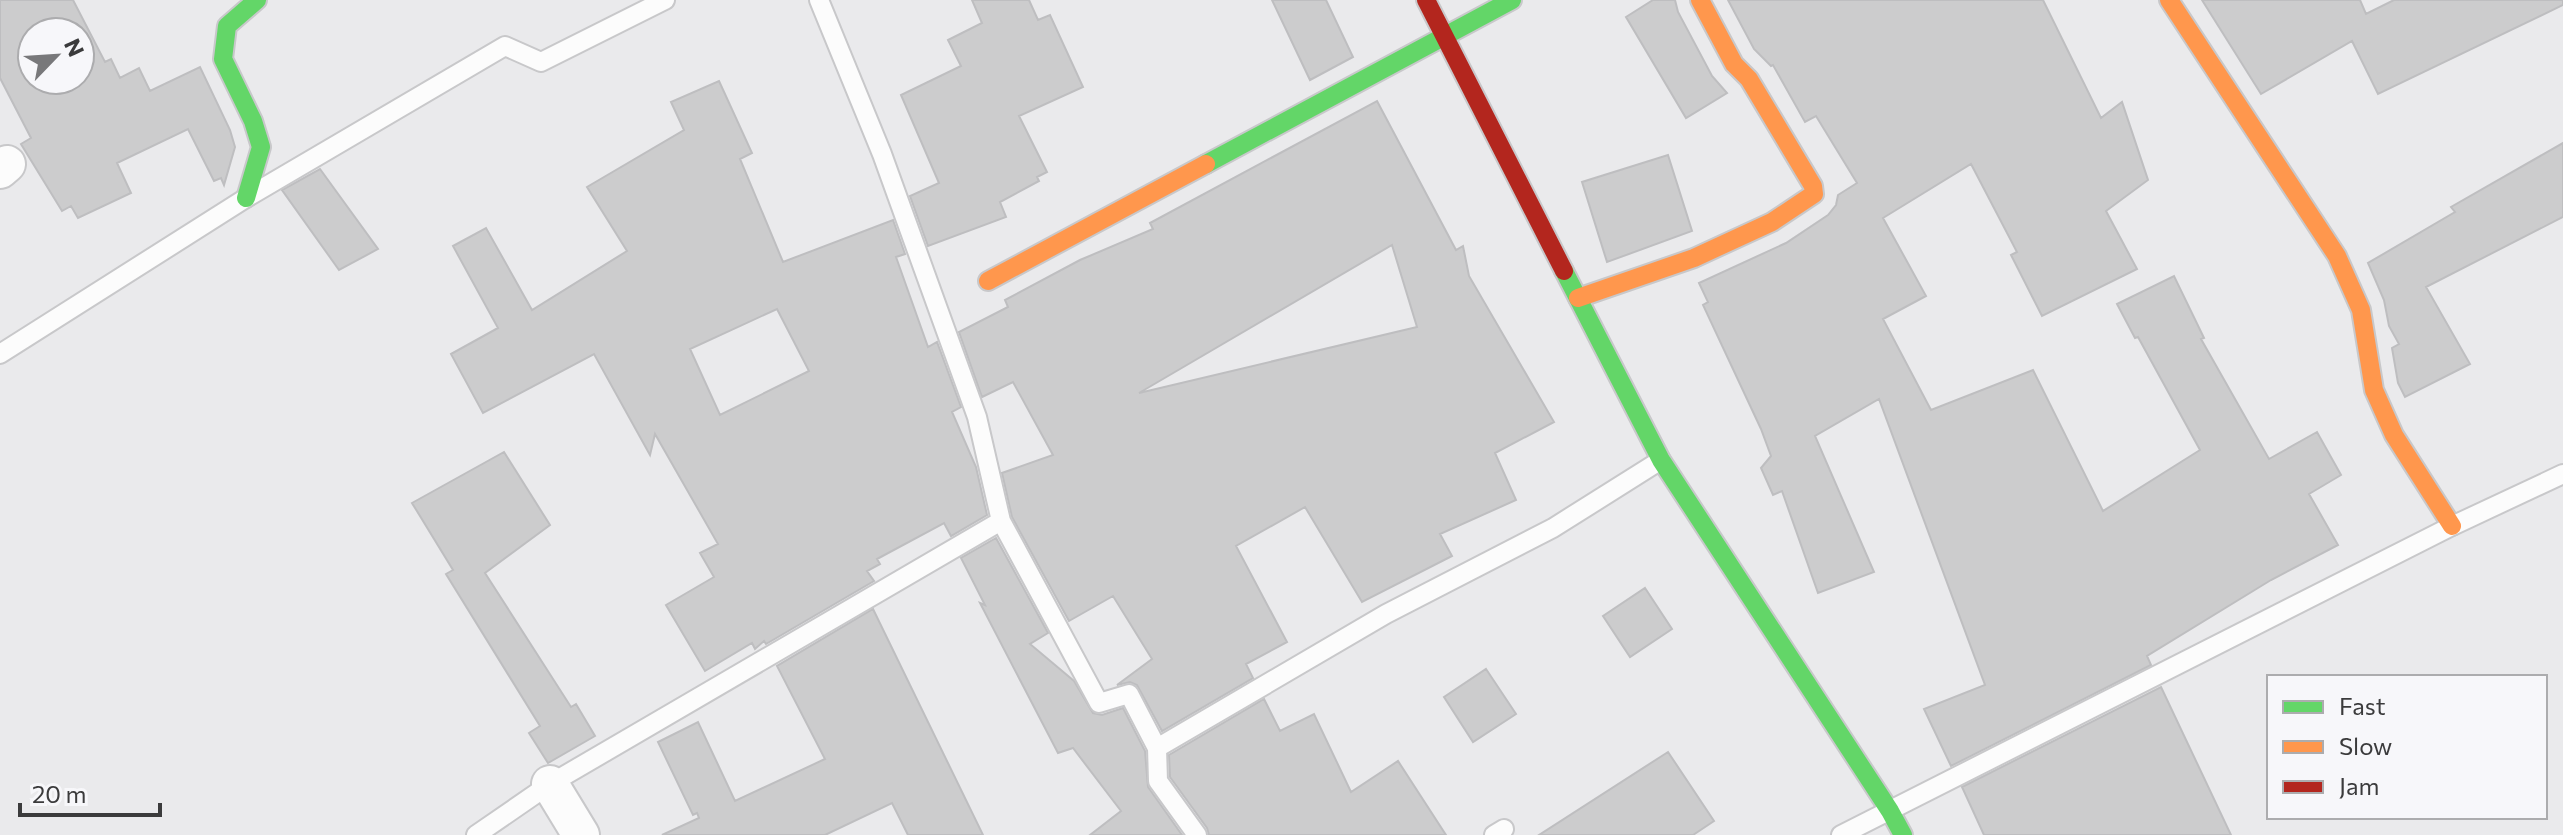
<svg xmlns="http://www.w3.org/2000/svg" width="2563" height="835" font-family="Commissioner,sans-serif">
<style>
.building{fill:#cccccd;stroke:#bebec0;stroke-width:2;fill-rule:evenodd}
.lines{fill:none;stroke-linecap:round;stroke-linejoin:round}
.lane-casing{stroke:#c8c8ca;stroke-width:22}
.street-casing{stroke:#c8c8ca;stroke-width:40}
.fast-casing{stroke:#c8c8ca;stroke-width:22}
.slow-casing{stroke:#c8c8ca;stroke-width:22}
.jam-casing{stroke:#c8c8ca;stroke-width:22}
.lane{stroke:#fcfcfc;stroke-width:18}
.street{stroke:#fcfcfc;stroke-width:36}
.fast{stroke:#63d668;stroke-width:18}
.slow{stroke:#ff974d;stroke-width:18}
.jam{stroke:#b3261e;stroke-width:18}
</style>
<rect width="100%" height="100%" fill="#eaeaec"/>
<path class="building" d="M0 0H73L105 62 111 59 120 78 139 68 150 91 200 67 230 130 235 147 224 185 221 178 214 181 188 129 117 163 131 193 78 218 71 206 62 211 21 144 31 138 0 78ZM32 32H80V80H32Z
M972 0H1029L1038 20 1050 15 1083 87 1019 116 1047 172 1037 177 1039 181 1000 202 1006 217 928 246 910 196 939 183 901 95 961 66 948 40 982 23Z
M1272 0H1326L1353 57 1310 80Z
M1653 0H1675L1678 12 1712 76 1727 93 1686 118 1626 17Z
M1728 0H2043L2101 118 2122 102 2148 180 2106 211 2137 269 2042 316 2011 255 2017 252 1971 164 1883 218 1926 296 1883 319 1931 410 2033 370 2103 511 2200 450 2138 337 2135 338 2117 304 2174 276 2204 338 2201 339 2269 459 2317 432 2341 475 2309 494 2338 545 2271 580 2147 656 2151 665 1951 766 1924 709 1985 685 1879 399 1815 436 1874 572 1818 593 1782 491 1773 495 1761 468 1771 456 1761 429 1703 305 1708 302 1699 283 1786 243 1828 215 1836 205 1838 195 1857 183 1816 116 1805 122 1773 65 1771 66 1754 49Z
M2202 0H2360L2366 14 2394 0H2563V5L2378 94 2352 41 2261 94Z
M719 81 752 153 740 159 783 262 893 220 905 254 896 257 928 347 937 342 961 407 952 412 976 467 987 515 951 536 944 523 877 559 880 564 867 571 874 581 766 644 764 641 755 649 752 643 705 671 666 605 714 577 700 553 718 544 655 434 650 455 594 354 483 413 451 354 498 328 453 246 486 228 532 310 627 251 587 187 684 130 671 102ZM777 309 809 371 720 415 690 349Z
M1377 101 1456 250 1463 246 1469 276 1554 422 1495 453 1516 500 1440 534 1452 556 1362 602 1305 507 1236 546 1287 642 1246 664 1253 678 1162 731 1137 685 1130 682 1117 685 1152 659 1113 596 1069 621 1012 517 1002 473 1053 455 1013 382 982 397 959 332 1008 307 1005 300 1080 260 1153 229 1150 223ZM1392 245 1417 327 1139 393Z
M2563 143V217L2426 287 2470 364 2405 397 2398 383 2392 348 2399 344 2389 326 2384 300 2368 263 2455 212 2451 207Z
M1668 155 1692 231 1607 262 1582 182Z
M320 169 378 249 339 270 282 190Z
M504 452 550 525 485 573 571 707 576 704 595 736 548 763 529 733 540 726 446 574 453 570 412 503Z
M996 538 1048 633 1030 644 1074 681 1093 713 1102 715 1123 708 1145 751 1148 787 1182 835H1090L1121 811 1073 748 1058 753 980 603 985 605 961 558Z
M1645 588 1672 629 1630 657 1603 616Z
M873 609 983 835H908L892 803 825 835H662L699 818 697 813 693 815 658 742 698 722 735 801 825 759 777 666Z
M1486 669 1516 714 1473 742 1444 697Z
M2161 687 2231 835H1984L1962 787Z
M1264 699 1280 731 1314 714 1351 792 1398 761 1446 835H1209L1207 828 1170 777 1169 755Z
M1668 752 1714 821 1693 835H1539Z"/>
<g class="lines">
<defs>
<path id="lane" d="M819 0 882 154 977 417 1001 521 1099 703 1129 694 1157 748 1158 781 1197 835
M0 354 246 198 505 46 541 62 665 0
M1157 748 1386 614 1553 528 1661 460
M476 835 550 784 1001 521
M1494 835 1504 829
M1841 835 2452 526 2563 474"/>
<path id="street" d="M0 170 7 164
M550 784 581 835"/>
<path id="fast" d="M1206 164 1512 0
M246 198 261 147 253 121 223 59 227 26 257 0
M1564 271 1661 460 1890 811 1903 835"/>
<path id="slow" d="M2169 0 2337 256 2361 310 2374 390 2394 435 2452 526
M988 281 1206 164
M1578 298 1694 258 1772 222 1814 194 1813 186 1749 79 1734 64 1700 0"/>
<path id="jam" d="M1426 0 1564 271"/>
</defs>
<use href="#lane" class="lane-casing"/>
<use href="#street" class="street-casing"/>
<use href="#fast" class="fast-casing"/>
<use href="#slow" class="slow-casing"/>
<use href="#jam" class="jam-casing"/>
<use href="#lane" class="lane"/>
<use href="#street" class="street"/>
<use href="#fast" class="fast"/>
<use href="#slow" class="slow"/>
<use href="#jam" class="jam"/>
</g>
<rect x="2267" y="675" width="280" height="144" fill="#f7f7fa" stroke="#acacae" stroke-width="2"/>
<rect x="2283" y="701" width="40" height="12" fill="#63d668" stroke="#acacae" stroke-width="2"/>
<text x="2339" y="715" font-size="24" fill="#3b3b3c">Fast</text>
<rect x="2283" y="741" width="40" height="12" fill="#ff974d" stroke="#acacae" stroke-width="2"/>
<text x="2339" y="755" font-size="24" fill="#3b3b3c">Slow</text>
<rect x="2283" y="781" width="40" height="12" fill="#b3261e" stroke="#acacae" stroke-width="2"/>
<text x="2339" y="795" font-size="24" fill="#3b3b3c">Jam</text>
<g transform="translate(56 56) rotate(65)"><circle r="38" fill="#f7f7fa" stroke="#acacae" stroke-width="2"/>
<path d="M0-6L14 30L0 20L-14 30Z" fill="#78787a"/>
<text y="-12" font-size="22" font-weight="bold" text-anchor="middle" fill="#3b3b3c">N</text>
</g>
<path d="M20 803v12h140v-12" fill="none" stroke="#3b3b3c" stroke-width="4"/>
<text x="32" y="803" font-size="24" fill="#3b3b3c" stroke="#f7f7fa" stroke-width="6" paint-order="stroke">20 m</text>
</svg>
